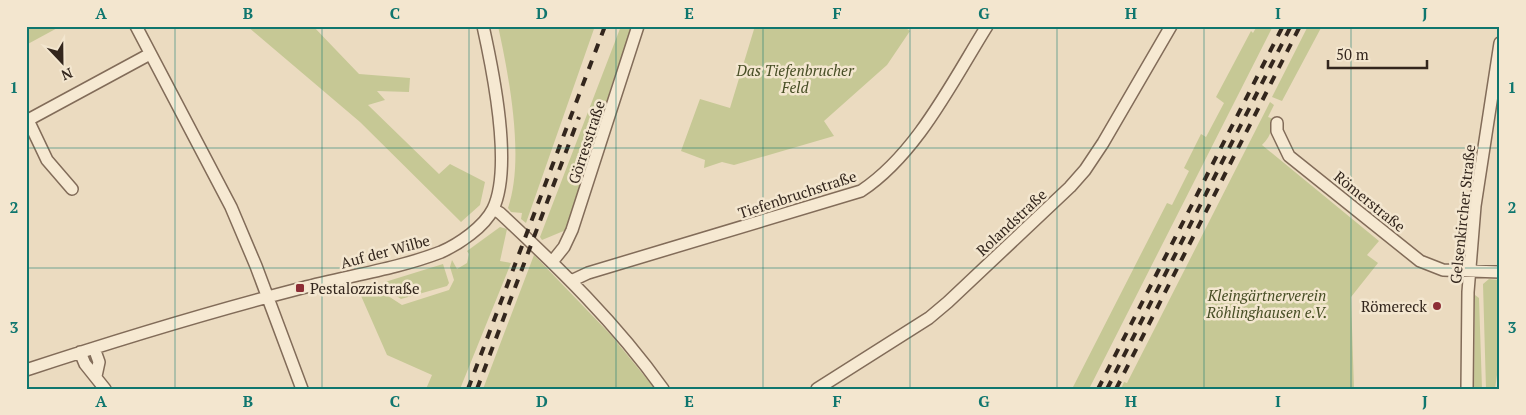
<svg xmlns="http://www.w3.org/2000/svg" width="1526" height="415" font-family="'PT Serif',serif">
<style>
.green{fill:#c6c895}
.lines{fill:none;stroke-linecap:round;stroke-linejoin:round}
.minor-casing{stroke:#826c59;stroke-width:14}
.minor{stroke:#f6e9d2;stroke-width:11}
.rail{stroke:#33261d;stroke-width:4;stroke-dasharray:9 9;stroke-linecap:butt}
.grid{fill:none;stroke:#0f766e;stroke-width:1;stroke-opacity:0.55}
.poi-dot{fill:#8d2d35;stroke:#f3e6cf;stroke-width:2}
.labels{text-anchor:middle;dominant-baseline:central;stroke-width:5;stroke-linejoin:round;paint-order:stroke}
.park-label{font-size:15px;font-style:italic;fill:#474e25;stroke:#f3e6cf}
.street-label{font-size:15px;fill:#33261d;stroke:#f3e6cf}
.poi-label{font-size:15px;fill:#33261d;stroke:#f3e6cf;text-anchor:start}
.neatline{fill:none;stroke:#0f766e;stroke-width:2}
.grid-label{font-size:16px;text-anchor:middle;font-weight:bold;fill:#0f766e}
</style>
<rect width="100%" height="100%" fill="#ebdbc0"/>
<path class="green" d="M26 26H61L26 45Z
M247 26H313L359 74 410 78 409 92 377 91 385 100 368 105 439 174 450 164 485 182 480 205 461 222 360 122Z
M498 26H595L526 223 521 219 522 213 511 212 508 208C525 159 509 76 498 26Z
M621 26H632L609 93 612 97 566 230 542 240 540 237Z
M755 26H903L910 31 887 65 824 121 834 136 734 165 722 162 704 168 705 160 681 151 700 99 730 108Z
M1257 26H1273L1089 389H1072L1167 203 1172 205 1189 171 1184 168 1201 134 1206 137 1224 103 1216 97 1251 31 1253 33Z
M1308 26H1322L1282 101 1272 97Z
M1270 102 1274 105 1268 117 1273 119C1273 130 1269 138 1262 145L1379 241 1367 255 1378 263 1351 297 1354 389H1121L1124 382 1127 383Z
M500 227 507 229 500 261 511 263 460 389H426L432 375 387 355 358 289 377 284 382 292 402 305 449 290 454 280 450 267 452 260 457 269 467 263 469 254 467 251Z
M534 255 611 335 655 389H483Z
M443 264 449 283 447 286 401 299 386 289 385 282Z
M1489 279 1500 280V374L1497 375 1495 389H1486L1483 284Z
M1475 295 1479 298 1482 389H1474Z"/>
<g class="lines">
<defs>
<path id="minor" d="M136 26 231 207 256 266 302 389
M1277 123V131L1289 156 1420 261 1443 270 1500 272
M72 189 47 160 28 120 150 54
M493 209 500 213C559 268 616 323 663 389
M552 262 564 247 572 230 638 26
M571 281 588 273 861 191C917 154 952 82 987 26
M94 348 99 362 96 376
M80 352 85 364 105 389
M26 370C117 340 209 312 302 288 347 276 397 269 441 252 459 244 484 227 493 209 513 167 493 71 483 26
M817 389 929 318 948 302 1070 187 1085 170 1103 143 1171 26
M1467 389 1468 292 1475 206 1500 43"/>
</defs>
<use href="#minor" class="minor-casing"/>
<use href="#minor" class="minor"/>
<path class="rail" d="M468 389 605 26
M477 389 579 117
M1098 389 1283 26
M1107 389 1291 26
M1116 389 1300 26"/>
</g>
<path class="grid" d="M175 26V389M322 26V389M469 26V389M616 26V389M763 26V389M910 26V389M1057 26V389M1204 26V389M1351 26V389M26 148H1500M26 268H1500"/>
<g class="poi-dot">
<rect x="295" y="283" width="10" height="10" rx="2.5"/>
<circle cx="1437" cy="306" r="5"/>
</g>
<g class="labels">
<g class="park-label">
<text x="795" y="70">Das Tiefenbrucher<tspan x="795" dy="17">Feld</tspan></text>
<text x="1267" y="295">Kleingärtnerverein<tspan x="1267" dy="17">Röhlinghausen e.V.</tspan></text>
</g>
<g class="street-label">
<text transform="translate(586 142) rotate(-72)">Görresstraße</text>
<text transform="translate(797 194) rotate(-18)">Tiefenbruchstraße</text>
<text transform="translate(1370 201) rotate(39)">Römerstraße</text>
<text transform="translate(1462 214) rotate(-84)">Gelsenkircher Straße</text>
<text transform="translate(1011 222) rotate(-43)">Rolandstraße</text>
<text transform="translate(385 251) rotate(-15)">Auf der Wilbe</text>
</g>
<g class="poi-label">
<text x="310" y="288">Pestalozzistraße</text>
<text x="1427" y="306" text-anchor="end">Römereck</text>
</g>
</g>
<rect width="1526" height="415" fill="none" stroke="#f3e6cf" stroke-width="55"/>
<g transform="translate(62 62) rotate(158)" stroke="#f3e6cf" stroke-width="4" paint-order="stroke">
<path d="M0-4L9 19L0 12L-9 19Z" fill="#33261d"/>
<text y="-8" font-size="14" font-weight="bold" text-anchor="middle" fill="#33261d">N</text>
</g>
<path d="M1328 60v8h99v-8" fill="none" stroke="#33261d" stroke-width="2.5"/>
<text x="1336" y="60" font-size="15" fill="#33261d" stroke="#f3e6cf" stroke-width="4" paint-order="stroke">50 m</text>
<rect x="28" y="28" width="1470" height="360" class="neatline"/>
<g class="grid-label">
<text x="101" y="19">A</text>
<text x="248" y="19">B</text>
<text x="395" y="19">C</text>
<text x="542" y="19">D</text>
<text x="689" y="19">E</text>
<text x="837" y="19">F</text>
<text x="984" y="19">G</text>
<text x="1131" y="19">H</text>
<text x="1278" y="19">I</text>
<text x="1425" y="19">J</text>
<text x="14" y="93">1</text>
<text x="1512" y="93">1</text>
<text x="14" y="213">2</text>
<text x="1512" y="213">2</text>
<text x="14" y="333">3</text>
<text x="1512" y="333">3</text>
<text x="101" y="407">A</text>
<text x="248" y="407">B</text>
<text x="395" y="407">C</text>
<text x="542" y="407">D</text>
<text x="689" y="407">E</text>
<text x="837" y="407">F</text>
<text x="984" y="407">G</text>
<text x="1131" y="407">H</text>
<text x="1278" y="407">I</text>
<text x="1425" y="407">J</text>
</g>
</svg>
